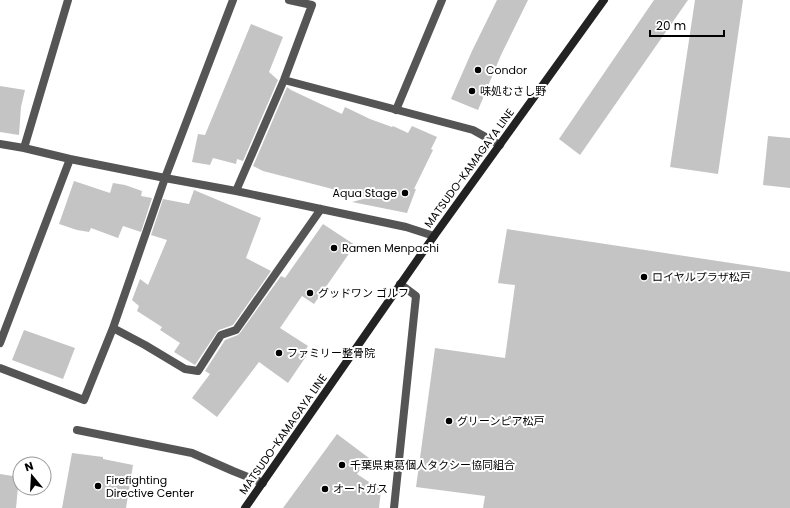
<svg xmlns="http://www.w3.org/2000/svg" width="790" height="508" font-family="Poppins,'Noto Sans JP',sans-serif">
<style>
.building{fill:#c4c4c4}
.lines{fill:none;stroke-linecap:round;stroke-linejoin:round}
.service{stroke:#555;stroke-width:8}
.minor{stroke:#555;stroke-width:8}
.secondary{stroke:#222;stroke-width:8}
.poi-dot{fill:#000;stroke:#fff;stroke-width:1.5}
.labels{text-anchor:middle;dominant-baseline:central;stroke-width:4;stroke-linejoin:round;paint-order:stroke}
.poi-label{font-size:11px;fill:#000;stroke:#fff;text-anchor:start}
.street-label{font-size:11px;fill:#000;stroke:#fff}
</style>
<rect width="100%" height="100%" fill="#fff"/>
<path class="building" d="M497 0H528L501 55 478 110 451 99 472 51Z
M654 0H688L580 155 559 139Z
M695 0H743L718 174 670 167Z
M251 24 283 37 269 72 278 80 243 161 237 159 236 164 213 158 210 165 192 162 198 134 205 135Z
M0 86 25 90 21 107 19 135 0 132Z
M287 87 291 90 342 114 345 107 370 119 392 127 393 126 408 133 412 126 437 137 431 149 433 150 414 189H416L407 213 352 202 367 198 263 171 253 166Z
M768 136 790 138V188L763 185Z
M74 181 110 193 113 183 125 185 142 191 141 196 152 198 141 232 123 226 118 238 91 228 89 232 77 230 59 224Z
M194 190 261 218 246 258 271 271 233 325 219 330 217 332 195 365 174 352 180 343 160 330 162 327 137 311 139 306 132 300 140 279 148 285 167 240 151 235 163 199 189 204Z
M323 224 355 245 314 304 302 296 280 328 308 346 306 349 309 352 288 383 259 362 217 417 192 398 210 374 205 371 225 340 238 335 240 333 281 276 285 278Z
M507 229 790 272V508H483L485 496 416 487 435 348 505 358 515 285 498 283Z
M24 330 75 348 63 379 12 360Z
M337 434 369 458 357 474 381 490 379 508H283Z
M72 453 103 457V459L133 465 126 508H62Z
M0 474 19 477 16 508H0Z"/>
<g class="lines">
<path class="service" d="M396 110 442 0
M77 430 192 453 233 471 263 483"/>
<path class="minor" d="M284 80 473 130 500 145
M0 144 24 148 70 159 165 178 236 191 406 227 434 236
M24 148 68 0
M236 191 284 80 312 5 289 0
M113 328 145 345 185 369 198 371 221 335 236 330 321 209
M0 343 70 159
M0 368 84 400 113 328 165 178 233 0
M394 508 416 296 400 284"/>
<path class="secondary" d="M245 508 434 236 604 0"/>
</g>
<g class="poi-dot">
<circle cx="478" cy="70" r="4"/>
<circle cx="472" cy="91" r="4"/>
<circle cx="405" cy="193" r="4"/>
<circle cx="334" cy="248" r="4"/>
<circle cx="644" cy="277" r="4"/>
<circle cx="310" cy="293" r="4"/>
<circle cx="279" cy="353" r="4"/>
<circle cx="449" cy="421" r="4"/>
<circle cx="342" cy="465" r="4"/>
<circle cx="98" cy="486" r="4"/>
<circle cx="325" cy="489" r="4"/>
</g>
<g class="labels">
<g class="poi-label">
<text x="486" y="70">Condor</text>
<text x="480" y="91">味処むさし野</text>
<text x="397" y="193" text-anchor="end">Aqua Stage</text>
<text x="342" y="248">Ramen Menpachi</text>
<text x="652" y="277">ロイヤルプラザ松戸</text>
<text x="318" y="293">グッドワン ゴルフ</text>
<text x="287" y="353">ファミリー整骨院</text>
<text x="457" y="421">グリーンピア松戸</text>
<text x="350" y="465">千葉県東葛個人タクシー協同組合</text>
<text x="106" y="480">Firefighting<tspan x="106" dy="13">Directive Center</tspan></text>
<text x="333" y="489">オートガス</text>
</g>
<g class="street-label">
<text transform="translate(469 168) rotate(-54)">MATSUDO-KAMAGAYA LINE</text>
<text transform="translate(283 434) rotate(-55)">MATSUDO-KAMAGAYA LINE</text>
</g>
</g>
<g transform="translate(32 476) rotate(342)"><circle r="19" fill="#ffffff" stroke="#999999"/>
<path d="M0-3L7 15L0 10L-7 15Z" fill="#000000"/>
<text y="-6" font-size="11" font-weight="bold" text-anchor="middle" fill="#000000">N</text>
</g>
<path d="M650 30v6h74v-6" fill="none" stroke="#000000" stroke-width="2"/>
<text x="656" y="30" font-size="12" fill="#000000" stroke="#ffffff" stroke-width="3" paint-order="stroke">20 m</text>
</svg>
